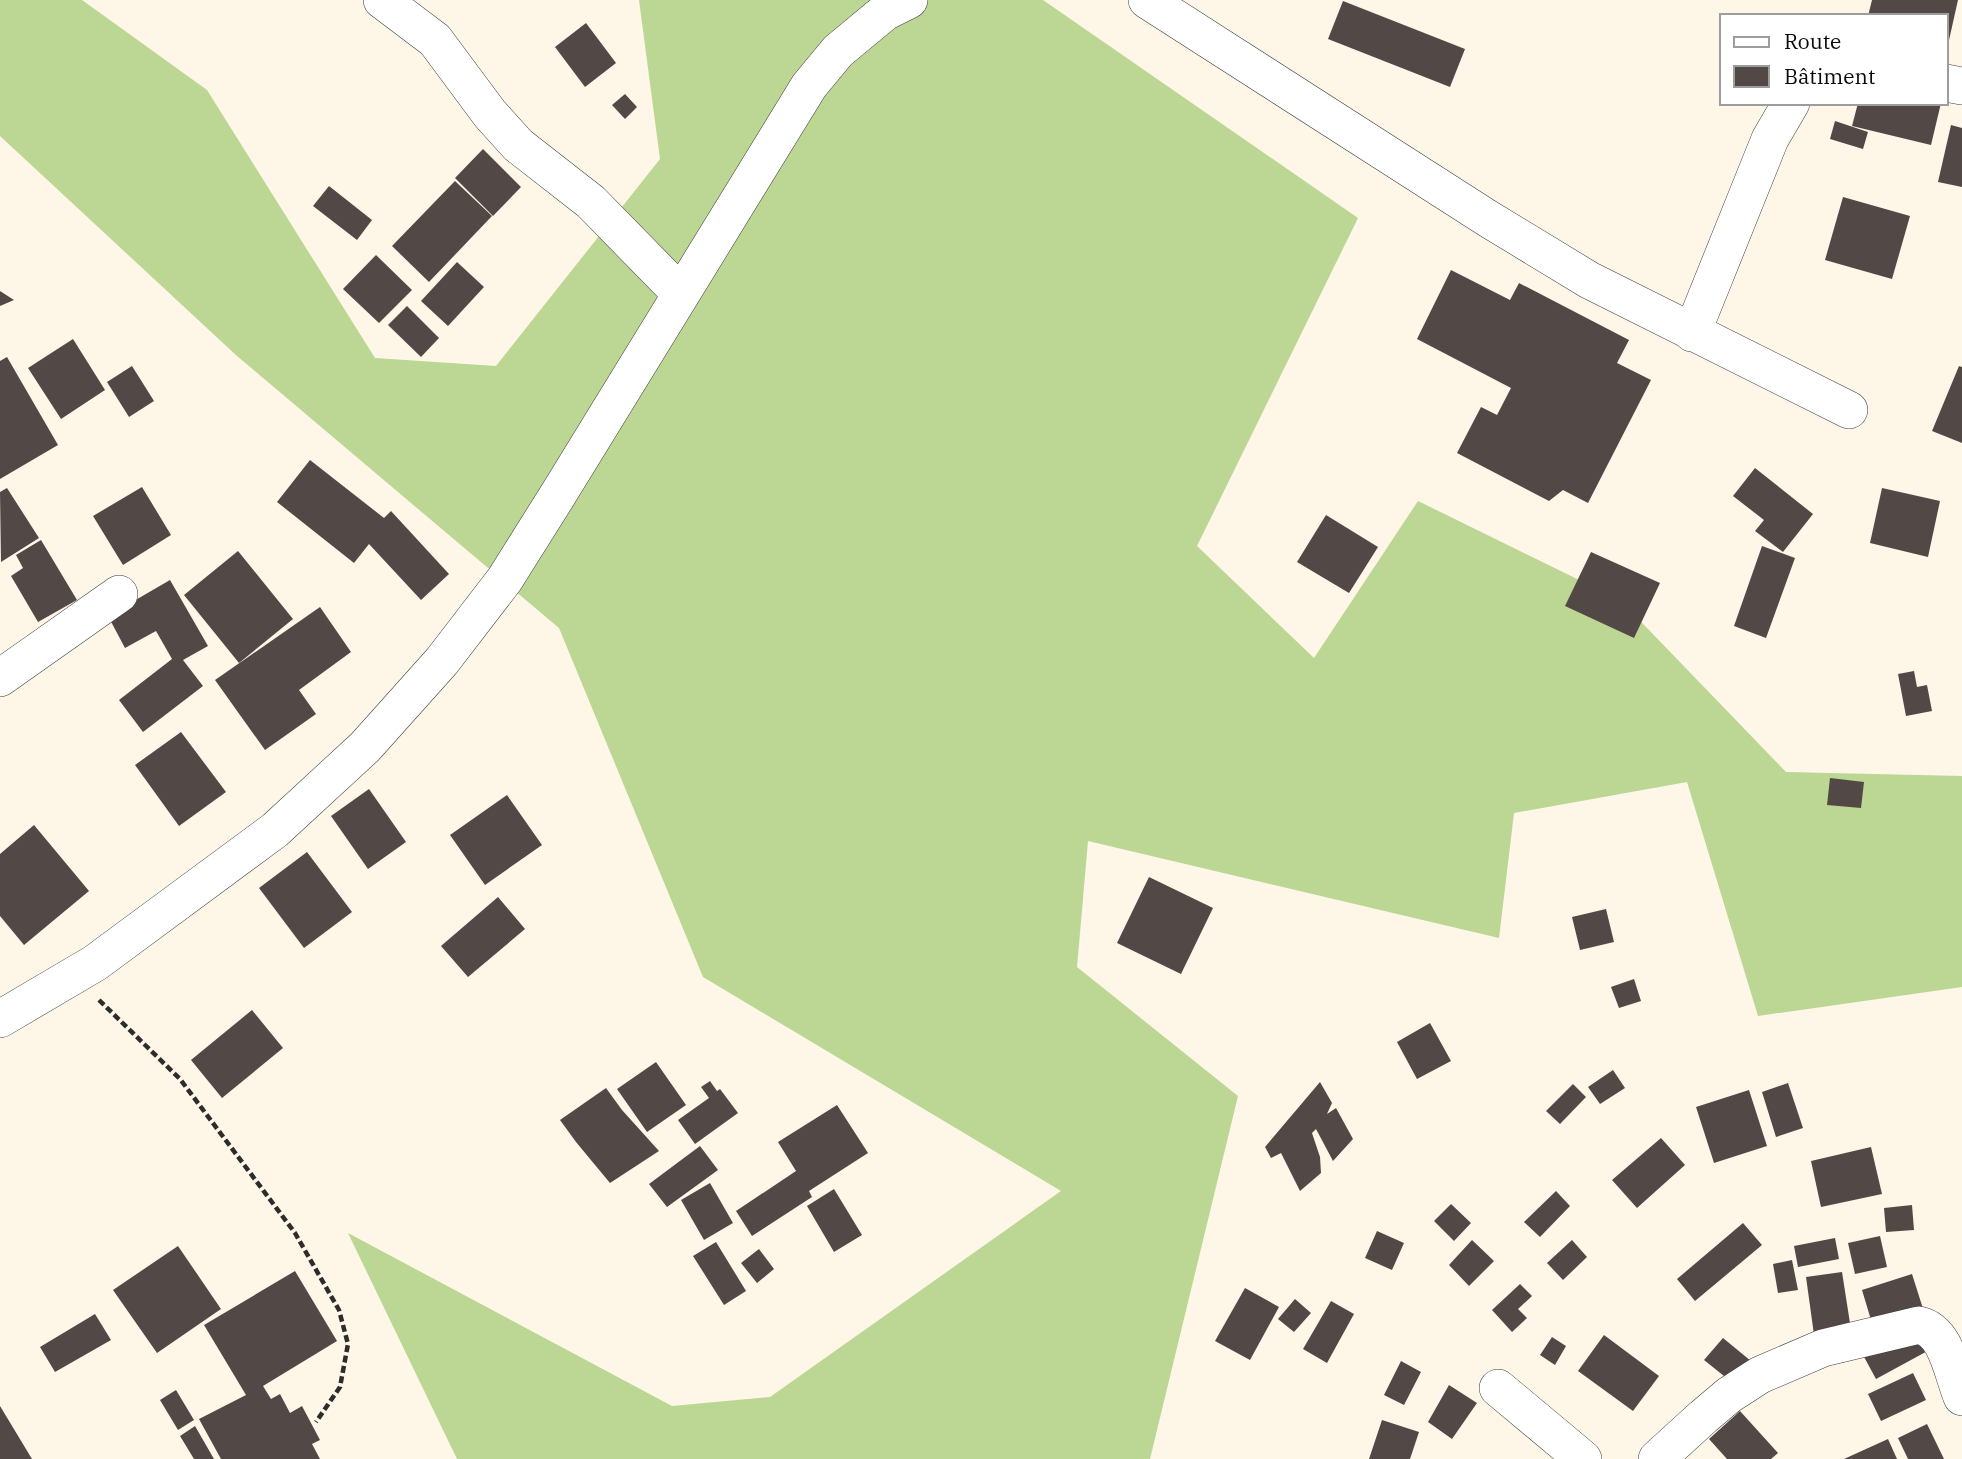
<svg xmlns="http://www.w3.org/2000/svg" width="1962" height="1459" font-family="'IBM Plex Serif',serif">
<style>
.forest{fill:#bcd693}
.building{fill:#524947}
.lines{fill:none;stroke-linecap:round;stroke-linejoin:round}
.minor-casing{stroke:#3d3d3d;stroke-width:38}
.path{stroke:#2c2c2c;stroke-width:4.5;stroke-dasharray:7 3.5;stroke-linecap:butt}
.minor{stroke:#fff;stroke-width:37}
</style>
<rect width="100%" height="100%" fill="#fef6e7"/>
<path class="forest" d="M0 0H82L207 90 375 358 496 366 660 159 639 0H1043L1358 218 1197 546 1314 658 1418 501 1620 600 1786 772 1962 776V987L1758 1016 1687 782 1514 813 1499 938 1088 841 1077 967 1238 1096 1150 1459H457L348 1233 672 1406 770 1397 1061 1191 703 977 559 628 237 356 0 136Z"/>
<path class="building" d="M1872 0H1958L1947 49 1946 16H1868Z
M1343 1 1465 49 1450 87 1328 39Z
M586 23 616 63 585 87 555 47Z
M625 94 637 107 625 119 612 105Z
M1858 103H1941L1931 145 1852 126Z
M1835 121 1868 132 1863 149 1830 139Z
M1951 125 1962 128V187L1938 182Z
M483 149 521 187 493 216 455 178Z
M455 181 492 216 429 282 392 246Z
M329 186 372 220 357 240 313 206Z
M1843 197 1910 216 1892 279 1825 260Z
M376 255 412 290 379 323 343 289Z
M457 262 484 287 448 326 421 301Z
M1451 270 1510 300 1519 283 1629 340 1617 363 1651 380 1588 503 1563 490 1549 501 1457 453 1481 407 1497 415 1511 388 1417 339Z
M0 291 14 300 0 306Z
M407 306 439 338 421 357 388 325Z
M73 339 105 390 61 419 28 368Z
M7 357 58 445 0 479V361Z
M132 366 154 401 129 417 107 382Z
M1959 366 1962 367V443L1932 431Z
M310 460 384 518 391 511 449 574 421 600 369 544 354 563 277 502Z
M1755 468 1813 514 1783 552 1755 531 1764 520 1733 496Z
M142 487 171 535 123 565 93 516Z
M7 488 39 538 1 562 0 492Z
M1882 488 1940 501 1928 557 1870 543Z
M1326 515 1378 547 1349 593 1297 562Z
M41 540 77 600 38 622 11 576 23 568 16 555Z
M1762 546 1795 558 1766 638 1734 626Z
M238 551 293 619 239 663 184 595Z
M1591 552 1660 583 1634 638 1565 606Z
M170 580 208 646 183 660 203 686 143 732 119 700 172 659 156 631 125 648 108 616Z
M320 607 351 652 299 690 316 714 265 750 215 680Z
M1914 671 1917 687 1927 685 1932 711 1906 716 1898 674Z
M181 732 226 792 179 826 135 765Z
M1830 778 1864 782 1861 808 1827 805Z
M369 789 406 842 368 869 331 816Z
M507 795 542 845 485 885 450 835Z
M34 825 89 891 24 945 0 916V854Z
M307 852 352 912 304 948 259 888Z
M1149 877 1213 908 1181 974 1117 943Z
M498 897 525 929 468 977 441 946Z
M1606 909 1614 942 1580 950 1572 917Z
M1634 979 1641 1001 1619 1008 1611 987Z
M252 1010 283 1048 222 1098 191 1060Z
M1430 1023 1451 1061 1417 1079 1397 1042Z
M656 1062 686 1105 647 1132 617 1089Z
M1613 1070 1625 1088 1600 1104 1588 1087Z
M710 1081 717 1091 720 1089 738 1113 695 1144 678 1120 709 1098 701 1087Z
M1320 1082 1332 1103 1327 1114 1336 1108 1353 1139 1333 1161 1316 1129 1312 1133 1320 1157 1321 1173 1300 1191 1281 1153 1271 1158 1265 1147Z
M1788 1083 1803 1128 1776 1137 1762 1092Z
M1573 1084 1586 1097 1560 1124 1546 1111Z
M606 1088 622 1110 659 1151 610 1183 576 1142 560 1120Z
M1749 1090 1767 1146 1714 1163 1696 1107Z
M837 1105 868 1153 809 1191 812 1197 752 1236 736 1211 796 1171 778 1142Z
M1661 1138 1685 1165 1637 1208 1612 1180Z
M700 1146 718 1170 667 1207 649 1184Z
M1871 1147 1882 1194 1821 1207 1811 1161Z
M710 1183 733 1223 704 1240 681 1200Z
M834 1189 862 1235 834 1252 807 1206Z
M1556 1191 1570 1206 1540 1237 1524 1222Z
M1451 1204 1471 1223 1454 1241 1434 1221Z
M1912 1205 1914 1230 1886 1232 1884 1208Z
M1743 1223 1762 1245 1695 1301 1677 1279Z
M1377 1231 1404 1243 1392 1270 1365 1258Z
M1880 1236 1887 1267 1855 1274 1848 1243Z
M1835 1238 1839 1259 1798 1267 1794 1246Z
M1472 1240 1494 1261 1469 1286 1449 1265Z
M1572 1240 1587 1257 1563 1280 1547 1263Z
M716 1242 746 1291 724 1305 693 1256Z
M178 1246 221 1309 157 1353 113 1290Z
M759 1249 774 1269 757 1283 741 1263Z
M1792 1260 1798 1290 1778 1293 1773 1264Z
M295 1271 337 1341 263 1386 271 1399 280 1394 290 1413 302 1406 320 1440 312 1444 320 1459H221L199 1419 246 1395 204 1325Z
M1842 1272 1852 1336 1815 1342 1806 1277Z
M1912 1274 1925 1315 1874 1330 1862 1290Z
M1520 1284 1532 1296 1518 1309 1527 1318 1512 1332 1492 1310Z
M1245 1288 1279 1307 1250 1360 1215 1341Z
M1295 1299 1311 1313 1294 1332 1278 1319Z
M1331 1301 1354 1314 1327 1363 1303 1349Z
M95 1314 111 1340 55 1372 40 1347Z
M1919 1325 1933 1348 1876 1379 1863 1355Z
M1604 1335 1659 1376 1633 1411 1578 1371Z
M1552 1337 1566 1346 1555 1365 1540 1355Z
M1723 1338 1757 1366 1739 1388 1704 1360Z
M1401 1361 1421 1372 1404 1405 1384 1395Z
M1913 1373 1926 1400 1881 1421 1868 1394Z
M1449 1385 1477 1403 1452 1439 1428 1422Z
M176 1390 194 1420 178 1430 160 1400Z
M0 1406 32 1459H0Z
M1740 1411 1778 1453 1771 1459H1727L1709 1439Z
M1382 1420 1419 1432 1410 1459H1369Z
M1927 1424 1944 1459H1908L1898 1438Z
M195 1426 214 1459H194L180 1436Z
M1888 1439 1897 1459H1844Z"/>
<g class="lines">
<defs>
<path id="minor" d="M382 0 435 40 490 114 518 145 591 202 681 294
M1147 0 1487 218 1589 280 1849 410
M1946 83 1962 86
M1692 333 1770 139 1791 103
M0 678 119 594
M0 1019 95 963 275 830 365 747 442 661 505 579 559 493 809 86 838 51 885 12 909 0
M1498 1388 1583 1459
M1657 1459 1703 1417 1729 1395 1760 1375 1823 1348 1919 1325C1947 1331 1952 1373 1962 1397"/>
</defs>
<use href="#minor" class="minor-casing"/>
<path class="path" d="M99 1000 180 1079 295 1233 339 1310 348 1344 340 1387 316 1422"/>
<use href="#minor" class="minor"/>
</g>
<rect x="1720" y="14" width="228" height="91" fill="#ffffff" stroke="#9d9d9d" stroke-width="2"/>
<rect x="1734" y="37" width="35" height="10" fill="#ffffff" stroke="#9d9d9d" stroke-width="2"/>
<text x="1784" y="49" font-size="21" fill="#0a0a0a">Route</text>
<rect x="1734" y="66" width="35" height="21" fill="#524947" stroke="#9d9d9d" stroke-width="2"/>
<text x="1784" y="84" font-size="21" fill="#0a0a0a">Bâtiment</text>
</svg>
